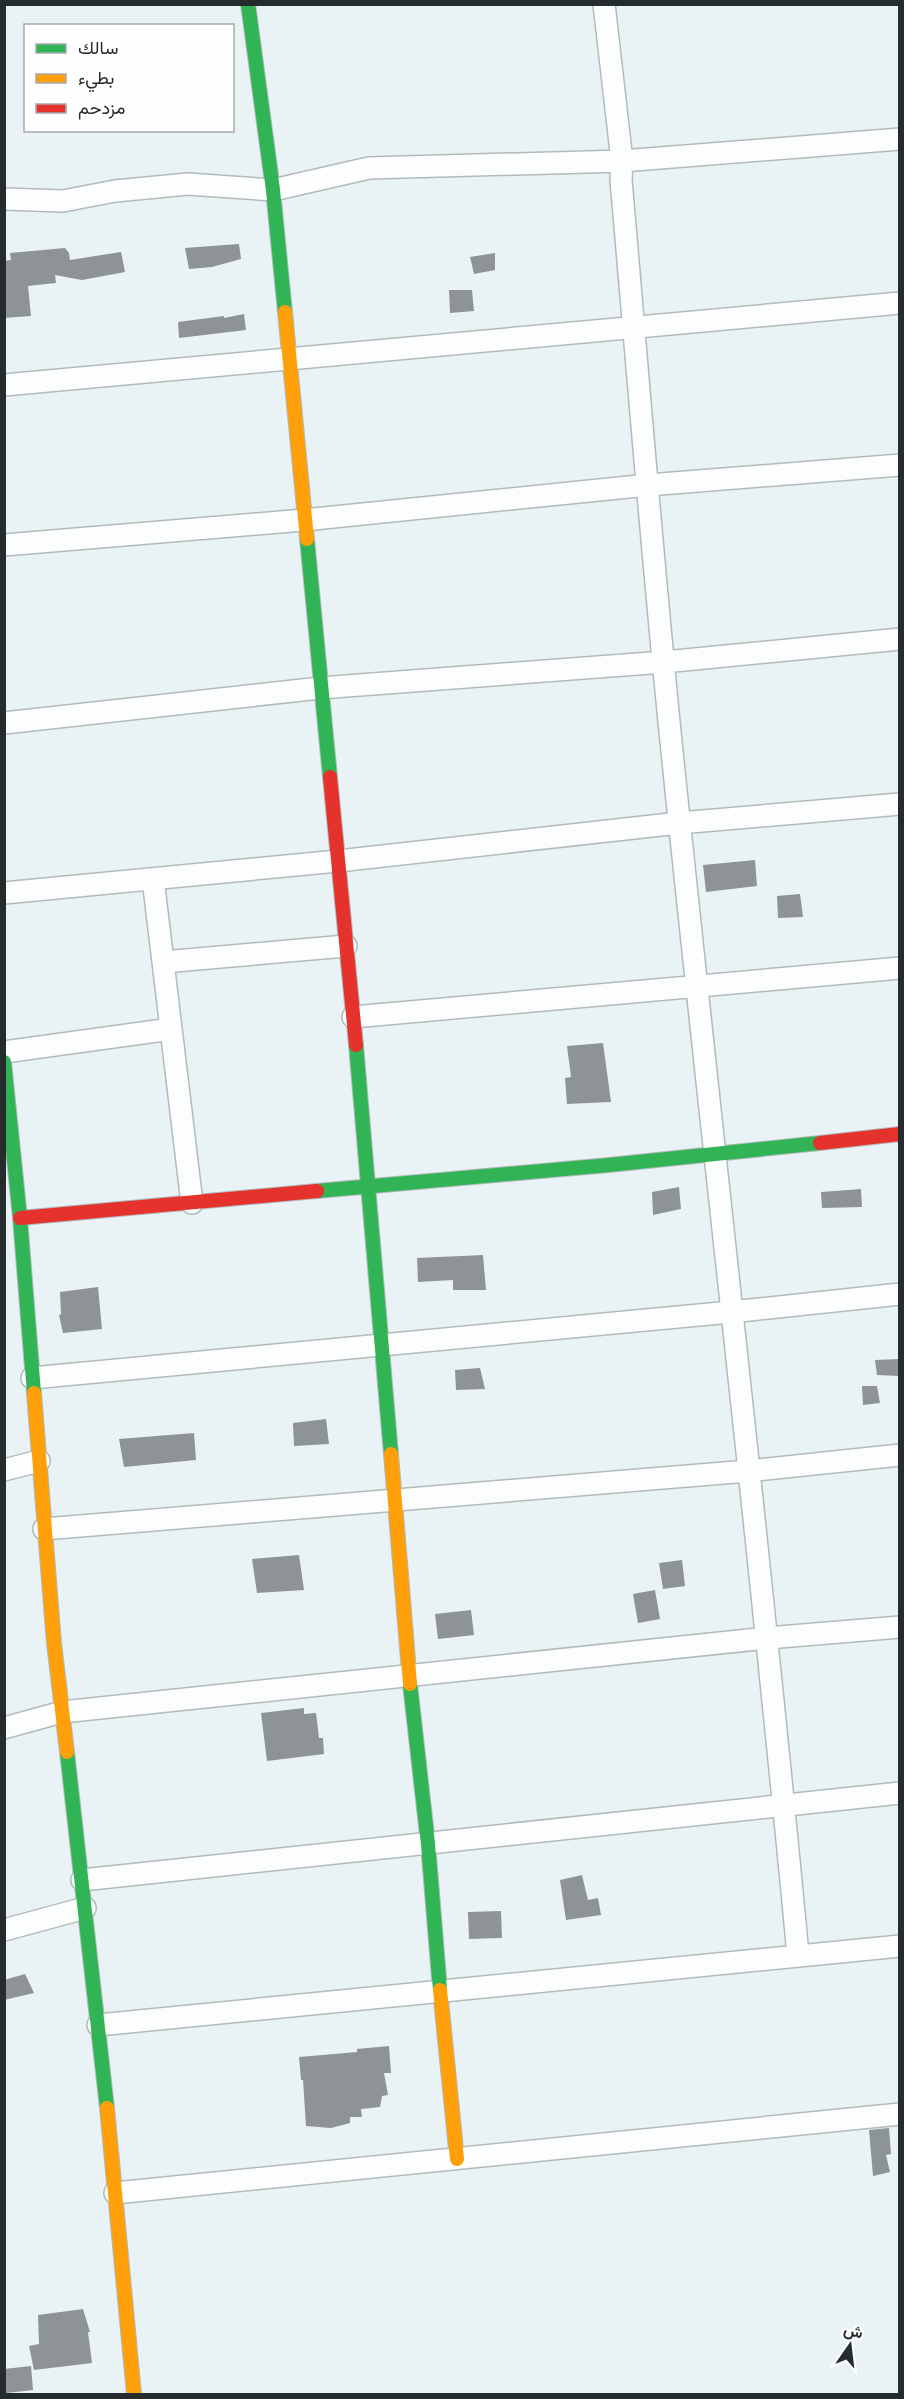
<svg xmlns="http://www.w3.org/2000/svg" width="904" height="2399" font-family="Montserrat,Vazirmatn,sans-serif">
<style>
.building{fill:#8e9496}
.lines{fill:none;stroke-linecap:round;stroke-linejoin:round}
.street-casing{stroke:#b3babc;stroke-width:24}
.fast-casing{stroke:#b3babc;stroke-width:16}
.slow-casing{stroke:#b3babc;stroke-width:16}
.jam-casing{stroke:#b3babc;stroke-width:16}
.street{stroke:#fcfdfd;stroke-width:21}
.fast{stroke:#30b455;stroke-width:14}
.slow{stroke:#ff9f0a;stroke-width:14}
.jam{stroke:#e5322d;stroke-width:14}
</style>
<rect width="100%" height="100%" fill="#e9f2f4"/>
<path class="building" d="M239 244 241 259 212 267 189 269 185 248Z
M65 248 69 253 70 260 121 252 125 272 82 280 55 275 56 283 28 286 31 316 4 318V261L11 260 10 253Z
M495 253V270L474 274 470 257Z
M449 290H472L474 311 450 313Z
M244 314 246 330 179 338 178 322 224 316V318Z
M755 860 757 886 706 892 703 865Z
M800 894 803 917 778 918 777 896Z
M603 1043 611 1102 567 1104 565 1078 571 1077 567 1046Z
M679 1187 681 1209 653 1215 652 1192Z
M861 1189 862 1207 822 1208 821 1192Z
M483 1255 486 1290H453V1280L418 1282 417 1258Z
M98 1287 102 1329 63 1333 59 1315 61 1314 60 1292Z
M900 1359V1376L877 1375 875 1360Z
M480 1368 485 1389 456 1390 455 1370Z
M862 1386H877L880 1403 863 1405Z
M326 1419 329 1444 294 1446 293 1423Z
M194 1433 196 1460 124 1467 119 1439Z
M299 1555 304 1590 257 1593 252 1559Z
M682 1560 685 1586 663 1589 659 1563Z
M655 1590 660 1619 638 1623 633 1594Z
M471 1610 474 1635 438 1639 435 1614Z
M304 1708V1714L316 1713 319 1738H323L324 1754 267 1761 261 1713Z
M582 1875 588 1900 598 1898 601 1915 566 1920 560 1880Z
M501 1911 502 1938 469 1939 468 1912Z
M25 1974 34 1993 4 2000V1980Z
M389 2046 391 2073H384L388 2095 382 2096 380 2107 361 2109 362 2117H350V2123L331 2128 306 2126 303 2080H301L299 2057 357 2052V2049Z
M889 2128 891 2154 886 2155 890 2172 873 2176 869 2130Z
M83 2309 90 2332H88L92 2363 34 2370 29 2346 39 2344 38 2315Z
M31 2366 33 2390 6 2393 4 2369Z"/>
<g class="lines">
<defs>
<path id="street" d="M604 4 622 161 621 180C638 374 653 568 673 761 714 1159 761 1557 798 1955
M4 199 63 201 115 191 188 184 273 190 369 168 622 161 900 139
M4 385 900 303
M4 545 304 520 648 485 900 465
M4 723 320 688 664 662 900 639
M153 879 192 1203
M4 893 338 861 679 823 900 804
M163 962 346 946
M353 1017 900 968
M4 1052 171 1029
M32 1378 731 1312 900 1294
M4 1470 39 1461
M44 1529 748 1471 900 1455
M4 1728 62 1712 767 1638 900 1627
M82 1880 900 1793
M4 1930 85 1908
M98 2025 900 1946
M115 2193 900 2114"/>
<path id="fast" d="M248 4 273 190 285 312
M307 539 330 777
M356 1045 391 1454
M4 1062 20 1218 34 1393
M317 1191 609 1165 820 1143
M410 1684 428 1844 440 1990
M67 1752 107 2108"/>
<path id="slow" d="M285 312 307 539
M34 1393 54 1643 67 1752
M391 1454 410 1684
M440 1990 457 2159
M107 2108 134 2394"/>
<path id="jam" d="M330 777 356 1045
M820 1143 900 1134
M20 1218 317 1191"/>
</defs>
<use href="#street" class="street-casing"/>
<use href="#fast" class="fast-casing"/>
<use href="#slow" class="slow-casing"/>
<use href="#jam" class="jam-casing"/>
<use href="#street" class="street"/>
<use href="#fast" class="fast"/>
<use href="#slow" class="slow"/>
<use href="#jam" class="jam"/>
</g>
<rect width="904" height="2399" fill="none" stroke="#252c2d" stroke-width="12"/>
<rect x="24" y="24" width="210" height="108" fill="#fefefe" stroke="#a7aaaa" stroke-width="1.5"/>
<rect x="36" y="44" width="30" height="9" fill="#30b455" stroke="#a7aaaa" stroke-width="1.5"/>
<text x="78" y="54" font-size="18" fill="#252c2d">سالك</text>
<rect x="36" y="74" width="30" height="9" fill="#ff9f0a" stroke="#a7aaaa" stroke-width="1.5"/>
<text x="78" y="84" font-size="18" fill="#252c2d">بطيء</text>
<rect x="36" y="104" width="30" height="9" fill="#e5322d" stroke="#a7aaaa" stroke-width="1.5"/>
<text x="78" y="114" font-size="18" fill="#252c2d">مزدحم</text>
<g transform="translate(850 2345) rotate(14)" stroke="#fefefe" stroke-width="4.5" paint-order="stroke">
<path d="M0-4.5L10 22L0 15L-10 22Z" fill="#252c2d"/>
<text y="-9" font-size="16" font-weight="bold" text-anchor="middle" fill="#252c2d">ش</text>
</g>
</svg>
